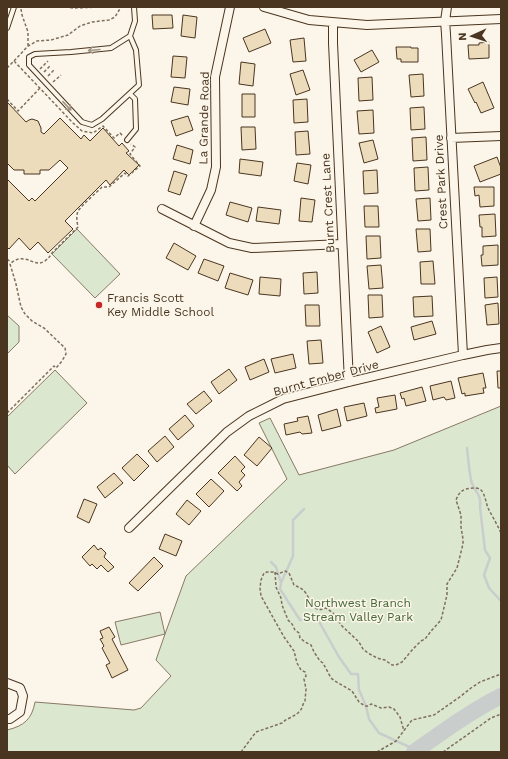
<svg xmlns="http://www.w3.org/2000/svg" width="508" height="759" font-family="'Work Sans',sans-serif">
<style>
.green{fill:#dce7d0;stroke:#887966}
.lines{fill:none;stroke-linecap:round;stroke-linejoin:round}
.stream{stroke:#c9cecd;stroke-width:2.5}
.river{stroke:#c9cecd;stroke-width:16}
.building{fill:#ecdcbc;stroke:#4a3520}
.lane-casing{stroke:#4a3520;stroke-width:6}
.street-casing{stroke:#4a3520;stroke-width:10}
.path{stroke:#7f6f5c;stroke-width:1.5;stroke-dasharray:3 2;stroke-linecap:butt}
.lane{stroke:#fbf6e9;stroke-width:4}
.street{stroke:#fbf6e9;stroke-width:8}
.oneway{stroke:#a29684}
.poi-dot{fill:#c62828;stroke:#fbf6e9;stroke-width:1.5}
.labels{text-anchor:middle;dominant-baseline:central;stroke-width:3;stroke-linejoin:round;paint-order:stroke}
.street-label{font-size:12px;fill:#4a3520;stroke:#fbf6e9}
.poi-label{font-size:12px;fill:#4a3520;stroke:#fbf6e9;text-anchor:start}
.park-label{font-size:12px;fill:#436837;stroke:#fbf6e9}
</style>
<rect width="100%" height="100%" fill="#fbf6e9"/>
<path class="green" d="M77 229 120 274 95 298 52 254Z
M7 315 19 326V342L7 354Z
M55 370 87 403 15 474 7 465V417Z
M501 406V752H7V730C24 726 32 719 35 702L134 710 141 708 171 676 156 660 165 634 121 645 115 622 160 612 165 634 186 576 287 479 259 423 270 418 299 475 394 450Z"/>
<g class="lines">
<path class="stream" d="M467 448C468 458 469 469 471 480 473 491 482 493 480 507L485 550 490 558 484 575 489 588 501 601
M304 509 293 520V556L281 583 280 589 300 620 317 618 339 657 351 674H358L359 690 366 706 369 719 379 733 416 750
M271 562 276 567 281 583"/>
<path class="river" d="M414 752C441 733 471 711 501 696"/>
</g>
<path class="building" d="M152 15H172L173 28 153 29Z
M183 15 197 17 195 38 181 36Z
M265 29 271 43 249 52 243 38Z
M304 38 306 61 293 62 290 40Z
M489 42V58L469 59 468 45H479V43Z
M396 47H411V48H418V62H401V59H397Z
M372 50 379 62 361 72 354 60Z
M173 56 187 57 185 78 171 77Z
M241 62 255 64 253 86 239 84Z
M303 70 310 90 296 95 290 74Z
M423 74 424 96 411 97 409 75Z
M372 77 373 100 359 101 358 78Z
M483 82 494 108 481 113 476 102 475 103 468 89Z
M174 87 190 89 188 105 171 102Z
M242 94H255V117H242Z
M307 99 308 122 294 123 293 100Z
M7 102 26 122 29 120 32 119 38 121 41 128V132L44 134 60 118 81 139 84 135 90 141 103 128 119 146 122 143 129 151 126 153 139 165 129 175 124 170 110 185 106 180 65 221 73 229 48 253 38 242 30 250 19 238 9 249 7 247V179L29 201 32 198 35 201 68 168 60 160 49 170H40V174H24V170H14L7 163Z
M424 107 425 129 411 130 410 108Z
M373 110 374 133 359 134 357 111Z
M188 116 193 130 176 136 171 121Z
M241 127H255L256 149 242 150Z
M308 131 310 154 296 155 295 132Z
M426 137 427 160 413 161 412 138Z
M373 140 378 159 364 163 359 143Z
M177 145 193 150 190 164 173 159Z
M497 157 501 168V174L480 182 474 166Z
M240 159 263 162 261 176 239 173Z
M297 163 311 165 308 184 294 181Z
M428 167 429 190 415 191 414 168Z
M377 170 378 193 364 194 363 171Z
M174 171 187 175 180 195 168 191Z
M474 187H494V206L480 207 479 195 475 196Z
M301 198 315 200 312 222 299 221Z
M430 198 431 220 418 221 416 199Z
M230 202 252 208 248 222 226 215Z
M364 206H378L379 227H365Z
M258 207 281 210 279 224 256 221Z
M495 214 496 236 482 237V227H480L479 215Z
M416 229H430L431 251 418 252Z
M366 236H380L381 258 367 259Z
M174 243 196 256 188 270 166 258Z
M498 245V265L482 266 481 255H483V246Z
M204 259 224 266 218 281 198 273Z
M433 261 435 284H421L420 262Z
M381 265 383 288 369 289 367 266Z
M317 272 318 293 304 294 303 273Z
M230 273 253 280 248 295 225 288Z
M260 277 281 279 280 296 259 294Z
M497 277 498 297 485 298 484 278Z
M368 295H382L383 317 369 318Z
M432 296 433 316 414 317 413 297Z
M498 303 499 324 487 325 485 305Z
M305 305H319L320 326H306Z
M432 321 436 334 414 340 411 327Z
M381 326 390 347 377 353 368 332Z
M321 340 323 363 309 364 307 341Z
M293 354 296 368 275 373 271 359Z
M264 359 269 372 250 380 245 367Z
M229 369 237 380 219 394 211 382Z
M497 371H501V388H498Z
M483 373 486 388H483L484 393 465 396V393L462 394 458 378Z
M451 381 455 398 446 400 444 397 433 400 430 386Z
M422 387 426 401 406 406 404 398 402 399 400 393Z
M204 391 212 401 196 414 187 404Z
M395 395 397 409 376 413 375 408 379 407 377 398Z
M364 403 367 416 347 421 344 407Z
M337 409 341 426 322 431 318 415Z
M185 415 194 426 178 440 169 429Z
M308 416 312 433 302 434 300 432 286 435 284 424 298 421 297 418Z
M165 436 174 447 157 462 148 451Z
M259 437 272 448 257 466 244 455Z
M137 454 149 466 134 481 122 468Z
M235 456 245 467 241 471 245 475 239 482 242 486 237 491 218 473Z
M114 473 123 483 105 498 97 487Z
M211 479 224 491 209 507 196 494Z
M84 499 97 504 89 523 77 517Z
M187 500 201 511 189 525 176 514Z
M165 534 182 541 176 556 159 549Z
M94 545 98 550 101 548 106 553 104 557 114 567 108 572 101 565 97 569 92 564 90 566 82 557Z
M154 557 163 566 138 591 129 583Z
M109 627 115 637 112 639 128 670 112 678 106 665 110 663 102 648 104 646 100 639 103 638 100 631Z"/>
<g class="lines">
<defs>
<path id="lane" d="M7 28 14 7
M130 36 136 50 139 85 102 119 92 125 82 122 29 65V57L35 54 71 52 111 48 130 36 135 21 134 7
M127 140 136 129 135 99 130 94"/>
<path id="street" d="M264 7 309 20 367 25 501 19
M447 7 445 21 446 34 463 355
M333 23V43L349 382
M451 138 501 136
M162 209 229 243 252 248 342 244
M194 226 211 190 216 167 215 77 230 7
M129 528 227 432 249 416 283 399 349 382 463 355 487 350 501 348
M7 683 20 688 23 696 20 712 10 719H7"/>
</defs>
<use href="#lane" class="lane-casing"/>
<use href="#street" class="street-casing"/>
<path class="path" d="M65 7 73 8 101 7
M21 9 22 15 28 32V46
M14 61 28 46 37 41 51 40 68 35 80 26 92 22 109 20 115 17 121 7
M7 68 14 61 73 123 82 131 93 133 103 126 114 138 120 133 123 136
M40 69 48 61
M44 72 51 65
M48 76 55 69
M53 82 61 75
M7 99 18 111 40 88
M7 259 11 262
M7 413 54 366 56 368 62 361 66 354 65 348 44 328 32 321 25 314 21 307 16 284 10 264C14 260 19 258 24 259 32 260 37 266 45 261 48 258 50 257 51 254L78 227C77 222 76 216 78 211 82 205 97 192 102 187H109L125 173 128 176 140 166 130 154 135 147 131 144
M275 572 276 587 281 598 282 605 288 620 292 624 295 630 299 633 300 638 305 642 311 645 314 652 320 661 323 663 331 678 335 681 352 691 359 702 365 706H368L371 704 381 708 389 707 394 709 400 717 404 731
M241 752 256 732 282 723C287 718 294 717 299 712 302 710 302 705 305 701L306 689 304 679 306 676 305 672 301 670 297 663 294 651 284 637 261 596 260 588 261 580 264 573 267 572H273L278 574 285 571 289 573 294 585C298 587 302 588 305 592 310 598 310 606 319 610L326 608 333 613 342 626 359 642 363 649 368 653 377 658 385 660 392 665H396L402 662 413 649 421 641 425 639 432 630 441 620 447 595V584L457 568 463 544V539L461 527V515L456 500C458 495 460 491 466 489 470 488 478 487 481 490 485 494 486 503 488 508 492 516 497 524 501 533
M377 752 396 741 412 720 434 715 461 696 471 688 480 682 501 674
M443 752 491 718 501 714"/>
<use href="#lane" class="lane"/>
<use href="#street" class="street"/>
</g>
<defs><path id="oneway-shaft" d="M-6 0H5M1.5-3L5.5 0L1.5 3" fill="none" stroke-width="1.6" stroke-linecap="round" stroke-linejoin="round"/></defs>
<g class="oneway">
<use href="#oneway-shaft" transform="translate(94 50) rotate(175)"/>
<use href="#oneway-shaft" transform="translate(67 106) rotate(47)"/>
</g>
<circle class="poi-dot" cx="99" cy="305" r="4"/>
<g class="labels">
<g class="street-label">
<text transform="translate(204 118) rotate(-89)">La Grande Road</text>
<text transform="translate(441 182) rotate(-93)">Crest Park Drive</text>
<text transform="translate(328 203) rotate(-93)">Burnt Crest Lane</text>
<text transform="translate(326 378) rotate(-15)">Burnt Ember Drive</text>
</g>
<g class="poi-label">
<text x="107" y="298">Francis Scott<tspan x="107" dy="14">Key Middle School</tspan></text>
</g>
<g class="park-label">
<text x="358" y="603">Northwest Branch<tspan x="358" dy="14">Stream Valley Park</tspan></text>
</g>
</g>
<rect width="508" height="759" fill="none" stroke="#4a3520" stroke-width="16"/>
<g transform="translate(472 36) rotate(267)" stroke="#fbf6e9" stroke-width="3" paint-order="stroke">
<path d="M0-3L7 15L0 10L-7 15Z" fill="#4a3520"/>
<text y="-6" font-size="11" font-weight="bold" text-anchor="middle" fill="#4a3520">N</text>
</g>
</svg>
